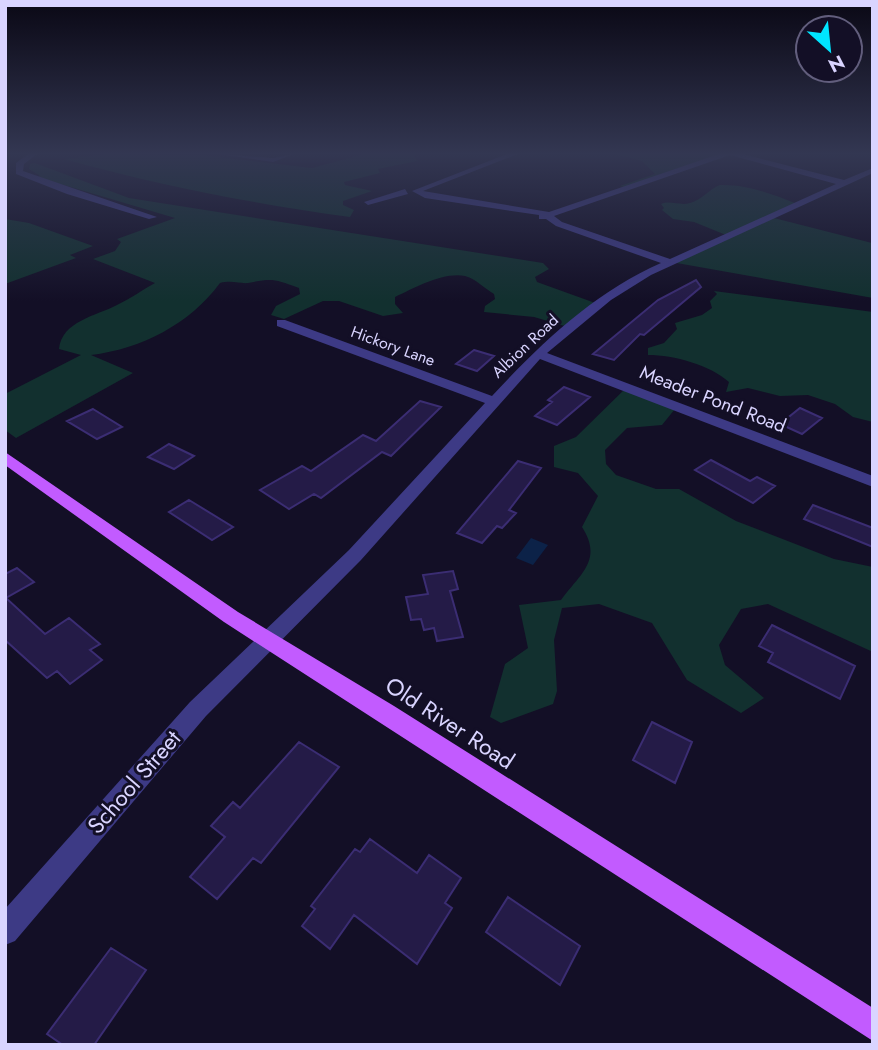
<svg xmlns="http://www.w3.org/2000/svg" width="878" height="1050" font-family="Jost,sans-serif">
<style>
.green{fill:#12302f}
.water{fill:#0c2248}
.building{fill:#241b47;stroke:#3b2d73;stroke-width:2}
.lines{fill:none;stroke-linecap:round;stroke-linejoin:round}
.minor{fill:#3d3a85;fill-rule:evenodd}
.major{fill:#c25bff;fill-rule:evenodd}
.labels{text-anchor:middle;dominant-baseline:central;stroke-width:6;stroke-linejoin:round;paint-order:stroke}
.far-street-label{font-size:16px;fill:#d9d4ff;stroke:#130f26}
.street-label{font-size:19px;fill:#d9d4ff;stroke:#130f26}
.near-street-label{font-size:23px;fill:#d9d4ff;stroke:#130f26}
</style>
<rect width="100%" height="100%" fill="#130f26"/>
<path class="green" d="M106 154 202 155 312 168 364 154H418L414 156 417 161 378 169 380 173 344 182 345 185 372 191 343 201V205L354 210 350 217C254 204 157 185 64 159Z
M615 154H726L628 188 620 186 655 174 642 161Z
M35 163 129 198 543 263 549 269 535 277 537 282 598 304 568 327 534 317 484 312 485 306 495 299 494 294C485 289 475 278 465 276 442 272 415 288 395 297V304L403 313 383 316 339 301H323L284 319 271 315 276 306 300 294 299 288C274 279 273 278 248 283 241 284 232 280 220 283 190 324 141 349 91 355L133 373 16 438 5 430V394L81 355 59 349C62 321 96 316 117 305 130 299 142 290 155 283L93 259 115 251 121 242 117 239 175 218 64 185 41 181 39 175 29 169 30 164Z
M720 185C746 184 772 194 795 203L770 217 872 243 873 298 671 262 726 235 694 222 673 219 662 210 664 208 661 204C670 200 680 206 690 203 702 200 709 189 720 185Z
M5 219 29 223 93 246 70 255 76 258 5 284Z
M714 291 873 312V422L853 417 835 404 808 395 780 396 748 388 726 392 729 382C710 365 674 355 648 355V348L664 343 677 329 675 323 702 315 712 308 710 301 717 294Z
M628 386 679 404 662 425 627 428 605 450 606 464 616 475 656 489H679L736 521 834 559 873 567V652L768 604 741 609 719 645 725 665 764 698 741 713 687 680 652 623 599 604 562 608 554 640 557 691 553 704 501 723 490 717 505 664 528 648 519 605 561 600C581 573 603 560 582 527L598 496 578 473 554 467V446L576 437Z"/>
<path class="water" d="M531 538 548 545 533 565 516 558Z"/>
<path class="building" d="M696 280 701 287 644 335 640 334 614 360 593 354 658 300Z
M474 350 494 356 477 371 456 364Z
M564 387 590 397 557 425 535 416 552 402 548 400Z
M420 401 441 407 391 456 382 452 321 498 314 494 289 509 260 490 302 466 311 471 363 435 376 441Z
M800 408 822 418 802 434 780 424Z
M93 409 122 427 97 439 67 421Z
M169 444 194 456 174 469 148 457Z
M711 460 750 481 757 477 775 486 753 503 695 470Z
M518 461 541 468 509 510 516 513 502 528 497 526 482 543 457 533Z
M189 500 233 527 212 540 169 512Z
M813 505 873 528V547L804 519Z
M17 568 34 582 6 598 45 634 69 618 100 644 90 650 102 660 70 684 57 671 47 678 5 640V574Z
M453 571 458 589 450 591 463 637 437 641 434 628 424 630 421 619 411 620 406 597 428 594 423 575Z
M772 625 855 666 840 699 768 662 773 653 759 646Z
M652 722 692 742 675 783 633 760Z
M299 742 339 767 261 863 253 858 217 899 190 877 225 837 211 826 233 802 240 808Z
M370 839 417 873 429 855 461 878 445 903 452 908 417 964 354 915 330 949 302 926 315 909 311 906 355 849 360 852Z
M508 897 580 946 560 985 486 932Z
M111 948 146 970 94 1045H63L47 1034Z"/>
<g class="lines">
<path class="minor" d="M28 154H37L24 164 23 171 157 217 149 219 67 194 16 174V163Z
M218 154 273 158 294 154 273 162Z
M507 154H518L423 191 549 212 719 154H743L844 180 873 168V173L651 275 611 300 547 353 873 476V487L540 359 361 560 206 716 15 941 5 945V909L190 702 349 550 485 403 277 326V320H285L492 396C541 343 595 292 661 263L556 226 546 219H539V215L425 198 412 191ZM730 155 836 184 670 259 562 222 554 216Z
M405 189 408 194 368 205 364 202Z"/>
<path class="major" d="M5 452 238 612 394 706 873 1008V1041L224 622 5 465Z"/>
</g>
<linearGradient id="sky" x2="0" y2="1"><stop stop-color="#0a0815"/><stop offset="0.51" stop-color="#333752"/><stop offset="1" stop-color="#333752" stop-opacity="0"/></linearGradient>
<rect width="878" height="301" fill="url(#sky)"/>
<g class="labels">
<g class="far-street-label">
<text transform="translate(393 346) rotate(20)">Hickory Lane</text>
<text transform="translate(525 346) rotate(-43)">Albion Road</text>
</g>
<g class="street-label">
<text transform="translate(713 399) rotate(21)">Meader Pond Road</text>
</g>
<g class="near-street-label">
<text transform="translate(450 723) rotate(33)">Old River Road</text>
<text transform="translate(134 782) rotate(-49)">School Street</text>
</g>
</g>
<rect width="878" height="1050" fill="none" stroke="#d9d4ff" stroke-width="14"/>
<g transform="translate(829 49) rotate(153)"><circle r="33" fill="#130f26" stroke="#625e7d" stroke-width="2"/>
<path d="M0-5L12 26L0 18L-12 26Z" fill="#00e5ff"/>
<text y="-10" font-size="19" font-weight="bold" text-anchor="middle" fill="#d9d4ff">N</text>
</g>
</svg>
